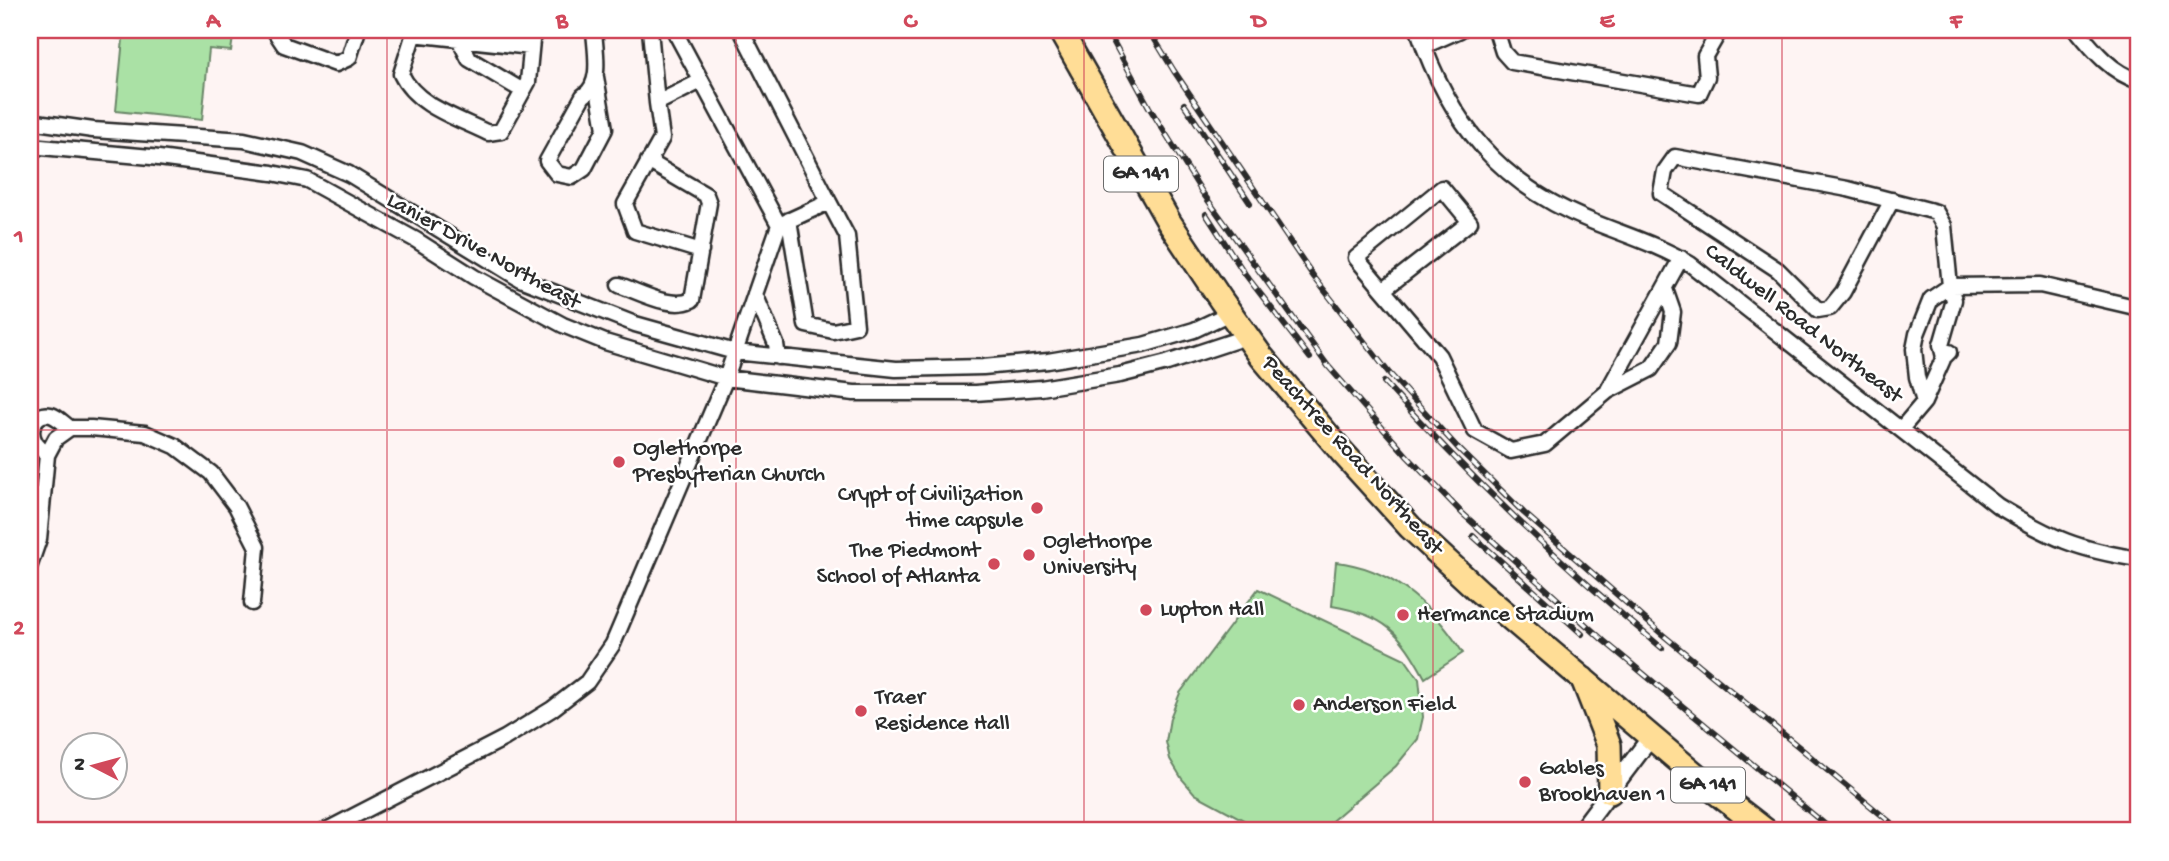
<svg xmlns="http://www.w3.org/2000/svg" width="2169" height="861" font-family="'Gochi Hand',sans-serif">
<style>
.green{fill:#aae1a5;stroke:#6a8668;stroke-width:2}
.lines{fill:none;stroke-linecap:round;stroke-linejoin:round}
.minor-casing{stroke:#2b2b2b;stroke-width:19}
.tertiary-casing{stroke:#2b2b2b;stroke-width:21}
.trunk-casing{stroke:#2b2b2b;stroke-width:28}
.minor{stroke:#fff;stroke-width:14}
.tertiary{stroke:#fff;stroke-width:16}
.trunk{stroke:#ffdd96;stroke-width:23}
.rail-casing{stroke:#2b2b2b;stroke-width:6}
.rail{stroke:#fff;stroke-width:3.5;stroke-dasharray:10;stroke-linecap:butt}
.grid{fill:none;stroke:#d1495b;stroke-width:2;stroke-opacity:0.55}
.poi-dot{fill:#d1495b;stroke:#fff;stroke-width:2.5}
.labels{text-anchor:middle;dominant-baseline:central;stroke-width:5;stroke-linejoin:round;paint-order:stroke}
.shield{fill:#fff;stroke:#6b6b6b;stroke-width:2}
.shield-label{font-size:21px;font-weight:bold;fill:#2b2b2b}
.street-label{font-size:23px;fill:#2b2b2b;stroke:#fff}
.poi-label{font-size:23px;fill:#2b2b2b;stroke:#fff;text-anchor:start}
.neatline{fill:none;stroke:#d1495b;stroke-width:2.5}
.grid-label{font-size:23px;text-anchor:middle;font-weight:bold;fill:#d1495b}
</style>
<rect width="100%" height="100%" fill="#fef4f3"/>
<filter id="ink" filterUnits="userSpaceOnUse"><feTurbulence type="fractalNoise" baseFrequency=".0143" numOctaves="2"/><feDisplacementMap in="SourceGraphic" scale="14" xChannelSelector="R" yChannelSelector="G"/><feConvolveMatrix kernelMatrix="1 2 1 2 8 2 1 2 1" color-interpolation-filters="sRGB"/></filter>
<g filter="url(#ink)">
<path class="green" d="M98 30H234L231 51 209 49 202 120 116 111 123 39 97 36Z
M1336 562C1392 568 1433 606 1463 653L1425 678C1400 632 1385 615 1332 606Z
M1258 589 1405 659 1419 679 1423 717 1418 739 1396 766 1320 831H1264L1195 794 1182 779 1170 759 1166 742 1170 718 1180 693Z"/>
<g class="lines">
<defs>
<path id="minor" d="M274 30 284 45 336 64 349 58 358 30
M415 30 401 74C416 106 458 118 488 133L501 131 528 82 533 30
M594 30C595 51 603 84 583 96L547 161 557 174 572 177 584 169 605 129 596 77
M650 30 657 103 701 81
M741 30 829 202
M1418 30C1449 122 1500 185 1591 221 1625 235 1659 245 1690 264L1998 506C2051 538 2078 550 2139 559
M1496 30 1503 52 1512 62 1699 94 1707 77 1705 56 1720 30
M2077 30C2094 51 2112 73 2139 81
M413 34 531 47
M459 39 469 59 523 91
M1424 46 1460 30
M657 103 662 138 625 204 635 231 701 251
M30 121 93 130 244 140 302 153 349 174 520 279 635 324 735 352 896 369 983 367 1048 361 1143 345 1194 330 1230 313
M30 146 151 157 272 173 307 180 416 240 474 277 563 325 605 342 726 378 854 393H975L1041 388 1120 375 1167 363 1246 337
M1892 200 1843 292 1830 308 1818 310 1778 270 1661 193 1665 171 1675 157 1848 189 1936 212 1944 226 1950 286 1954 300 1941 345 1944 357
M779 225 829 202 847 236 856 326 833 331 806 325 789 220
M619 285C640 292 671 310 692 300L709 203 706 195 648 161
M1383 290 1470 222 1442 188 1356 258 1439 356 1475 431 1511 451 1545 444 1608 391 1651 369 1669 343 1673 312 1665 289
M755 294 776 344 778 357
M1608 390 1681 258
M1924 402 1917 377 1914 349 1917 334 1931 299 1950 286 2040 285 2139 308
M1901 429 1924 402 1944 357 1949 352
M47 455C43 451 38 447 35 442 28 430 35 411 51 415 58 417 64 424 70 428
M30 565 39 539 47 455 56 438 70 428H91L145 433 175 446 211 473 236 506 257 547 252 603
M325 831 505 738 552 709 587 682 613 644 726 378 779 225 674 30"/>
<path id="tertiary" d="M1580 831 1651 737"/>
<path id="trunk" d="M1060 30 1169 222 1221 300 1261 356 1342 452 1410 527 1480 592 1717 793 1766 831
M1583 679 1609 745 1610 792"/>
</defs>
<use href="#minor" class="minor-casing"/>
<use href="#tertiary" class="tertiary-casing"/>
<use href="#trunk" class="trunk-casing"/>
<use href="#minor" class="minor"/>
<use href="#tertiary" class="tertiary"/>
<use href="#trunk" class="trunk"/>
<defs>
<path id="rail" d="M1107 30 1149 107 1202 192 1328 366 1408 457 1462 513 1604 641 1833 831
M1149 30 1174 71 1314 277 1389 373 1458 448 1524 513 1663 635 1901 831
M1184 104 1250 203
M1206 214 1245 274 1310 358
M1384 382C1470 478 1563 566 1662 648
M1473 536 1582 634"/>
</defs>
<use href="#rail" class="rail-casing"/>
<use href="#rail" class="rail"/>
</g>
</g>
<path class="grid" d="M387 30V831M736 30V831M1084 30V831M1433 30V831M1782 30V831M30 430H2139"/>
<g class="poi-dot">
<circle cx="619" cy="462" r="7"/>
<circle cx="1037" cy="508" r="7"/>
<circle cx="1029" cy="555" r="7"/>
<circle cx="994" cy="564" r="7"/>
<circle cx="1146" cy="610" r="7"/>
<circle cx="1403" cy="615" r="7"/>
<circle cx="1299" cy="705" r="7"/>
<circle cx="861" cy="711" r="7"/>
<circle cx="1525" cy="782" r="7"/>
</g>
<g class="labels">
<g class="shield">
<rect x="1104" y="156.5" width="74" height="35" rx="5"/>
<rect x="1671" y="767.5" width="74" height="35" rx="5"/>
</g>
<g class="shield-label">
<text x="1141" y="174">GA 141</text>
<text x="1708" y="785">GA 141</text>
</g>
<g class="street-label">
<text transform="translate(483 252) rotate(29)">Lanier Drive Northeast</text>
<text transform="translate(1803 324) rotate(38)">Caldwell Road Northeast</text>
<text transform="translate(1352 456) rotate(48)">Peachtree Road Northeast</text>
</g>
<g class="poi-label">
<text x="633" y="449">Oglethorpe<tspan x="633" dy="26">Presbyterian Church</tspan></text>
<text x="1023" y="495" text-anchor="end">Crypt of Civilization<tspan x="1023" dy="26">time capsule</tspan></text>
<text x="1043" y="542">Oglethorpe<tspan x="1043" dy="26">University</tspan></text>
<text x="980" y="551" text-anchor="end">The Piedmont<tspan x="980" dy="26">School of Atlanta</tspan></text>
<text x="1160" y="610">Lupton Hall</text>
<text x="1417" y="615">Hermance Stadium</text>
<text x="875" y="698">Traer<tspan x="875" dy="26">Residence Hall</tspan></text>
<text x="1313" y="705">Anderson Field</text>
<text x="1539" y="769">Gables<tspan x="1539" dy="26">Brookhaven 1</tspan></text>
</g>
</g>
<rect width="2169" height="861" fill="none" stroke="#fff" stroke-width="77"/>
<g transform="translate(94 766) rotate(276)"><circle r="33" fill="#ffffff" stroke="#aaaaaa" stroke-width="2"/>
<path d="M0-5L12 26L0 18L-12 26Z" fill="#d1495b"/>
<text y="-10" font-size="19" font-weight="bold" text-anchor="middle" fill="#2b2b2b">N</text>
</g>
<rect x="38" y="38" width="2092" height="784" class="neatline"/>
<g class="grid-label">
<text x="213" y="27">A</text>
<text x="562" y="27">B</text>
<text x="910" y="27">C</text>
<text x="1259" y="27">D</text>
<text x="1607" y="27">E</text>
<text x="1956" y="27">F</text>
<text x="19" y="242">1</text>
<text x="19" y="634">2</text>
</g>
</svg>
